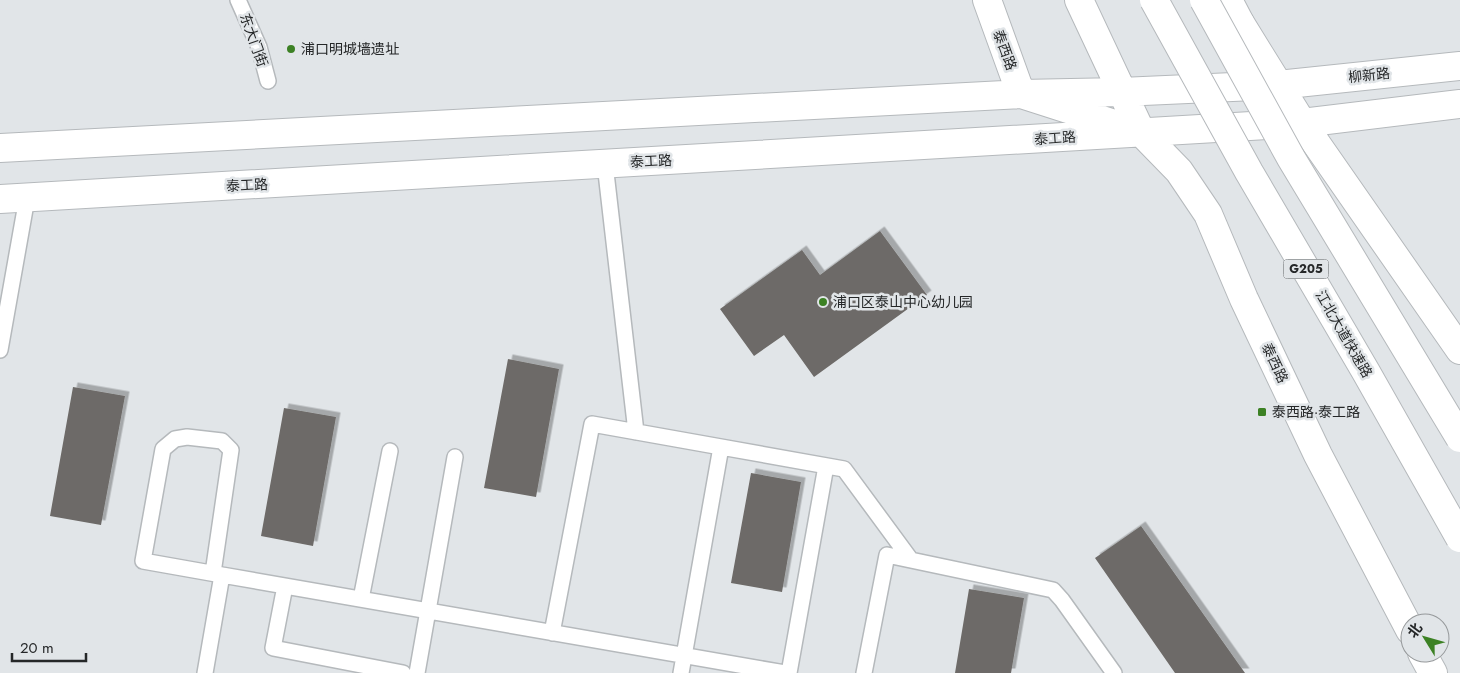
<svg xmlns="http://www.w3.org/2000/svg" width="1460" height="673" font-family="Jost,'Noto Sans SC',sans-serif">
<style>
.building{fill:#6d6a67;filter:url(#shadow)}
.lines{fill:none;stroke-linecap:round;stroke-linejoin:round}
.lane-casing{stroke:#b5b9bc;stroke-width:18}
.secondary-casing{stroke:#b5b9bc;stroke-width:30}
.highway-casing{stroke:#b5b9bc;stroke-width:30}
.lane{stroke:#fff;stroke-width:15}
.secondary{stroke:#fff;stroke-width:28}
.highway{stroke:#fff;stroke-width:28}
.highway-bridge-casing{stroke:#b5b9bc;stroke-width:30;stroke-linecap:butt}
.highway-bridge{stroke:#fff;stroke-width:28}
.poi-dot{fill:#3c8124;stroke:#e1e5e8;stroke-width:2}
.labels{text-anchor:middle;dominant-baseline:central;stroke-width:5;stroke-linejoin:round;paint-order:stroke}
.shield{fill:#e1e5e8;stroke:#5d6062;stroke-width:1}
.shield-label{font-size:12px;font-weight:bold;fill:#252728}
.street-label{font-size:14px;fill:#252728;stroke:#e1e5e8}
.poi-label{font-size:14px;fill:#252728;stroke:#e1e5e8;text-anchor:start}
</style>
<defs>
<filter id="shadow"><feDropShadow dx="4.5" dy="-4.5" stdDeviation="0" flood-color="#0004"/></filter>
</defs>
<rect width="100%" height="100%" fill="#e1e5e8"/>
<path class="building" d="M880 231 927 295 814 377 784 335 754 356 720 309 802 250 820 275Z
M508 359 559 369 536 497 484 488Z
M73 387 125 396 101 525 50 516Z
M284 408 336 417 313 546 261 536Z
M751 473 801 482 782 592 731 583Z
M1141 526 1245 673H1175L1095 558Z
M969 589 1024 598 1011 673H955Z"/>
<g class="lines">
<defs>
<path id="lane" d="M238 0 259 47 268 81
M605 164 636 432
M0 350 27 198
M721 447 844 469 911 560
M213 573 231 450 222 441 187 437 175 439 163 449 143 561 222 575
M285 586 273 648 403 673
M361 599 390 451
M552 633 592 424 721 447 681 673
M205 673 222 575 785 673
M417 673 455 457
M789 673 826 466
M864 673 887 555 1053 590 1062 600 1114 673"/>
<path id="secondary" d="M987 0 1021 94 1127 128
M1079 0 1141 132 1179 171 1208 214 1244 299 1318 455 1410 630
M1225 4 1240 23 1302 123 1460 350
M0 148 1021 94 1121 92 1278 85 1460 66
M0 199 1302 123 1460 104
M1422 653 1433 673"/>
<path id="highway" d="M1228 0 1240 23"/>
</defs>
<use href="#lane" class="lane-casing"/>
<use href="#secondary" class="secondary-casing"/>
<use href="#highway" class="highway-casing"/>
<use href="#lane" class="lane"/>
<use href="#secondary" class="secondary"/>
<use href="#highway" class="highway"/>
<defs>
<path id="highway-bridge" d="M1154 0 1249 172 1366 372 1460 538
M1204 0 1291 158 1460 438"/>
</defs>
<use href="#highway-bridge" class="highway-bridge-casing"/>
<use href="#highway-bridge" class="highway-bridge"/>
</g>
<g class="poi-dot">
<circle cx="291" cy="49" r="5"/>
<circle cx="823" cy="302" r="5"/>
<rect x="1257" y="407" width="10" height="10" rx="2.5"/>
</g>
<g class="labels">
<rect class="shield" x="1283.5" y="259.5" width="45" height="19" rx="4"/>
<g class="shield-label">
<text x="1306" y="269">G205</text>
</g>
<g class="street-label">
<text transform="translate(254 40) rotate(70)">东大门街</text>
<text transform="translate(1005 50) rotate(70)">泰西路</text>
<text transform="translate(1369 75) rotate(-6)">柳新路</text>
<text transform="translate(1055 138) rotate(-4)">泰工路</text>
<text transform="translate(651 161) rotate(-3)">泰工路</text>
<text transform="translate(247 185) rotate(-3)">泰工路</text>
<text transform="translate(1344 334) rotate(60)">江北大道快速路</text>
<text transform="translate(1275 363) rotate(65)">泰西路</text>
</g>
<g class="poi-label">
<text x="301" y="49">浦口明城墙遗址</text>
<text x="833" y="302">浦口区泰山中心幼儿园</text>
<text x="1272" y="412">泰西路·泰工路</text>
</g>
</g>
<g transform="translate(1425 638) rotate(307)"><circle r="24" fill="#e1e5e8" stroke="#96999b"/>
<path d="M0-4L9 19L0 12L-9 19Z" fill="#3c8124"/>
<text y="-8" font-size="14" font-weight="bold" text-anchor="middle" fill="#252728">北</text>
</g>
<path d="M12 653v8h74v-8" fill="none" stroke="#252728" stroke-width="2.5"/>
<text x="20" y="653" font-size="15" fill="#252728" stroke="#e1e5e8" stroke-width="4" paint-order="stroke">20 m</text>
</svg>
